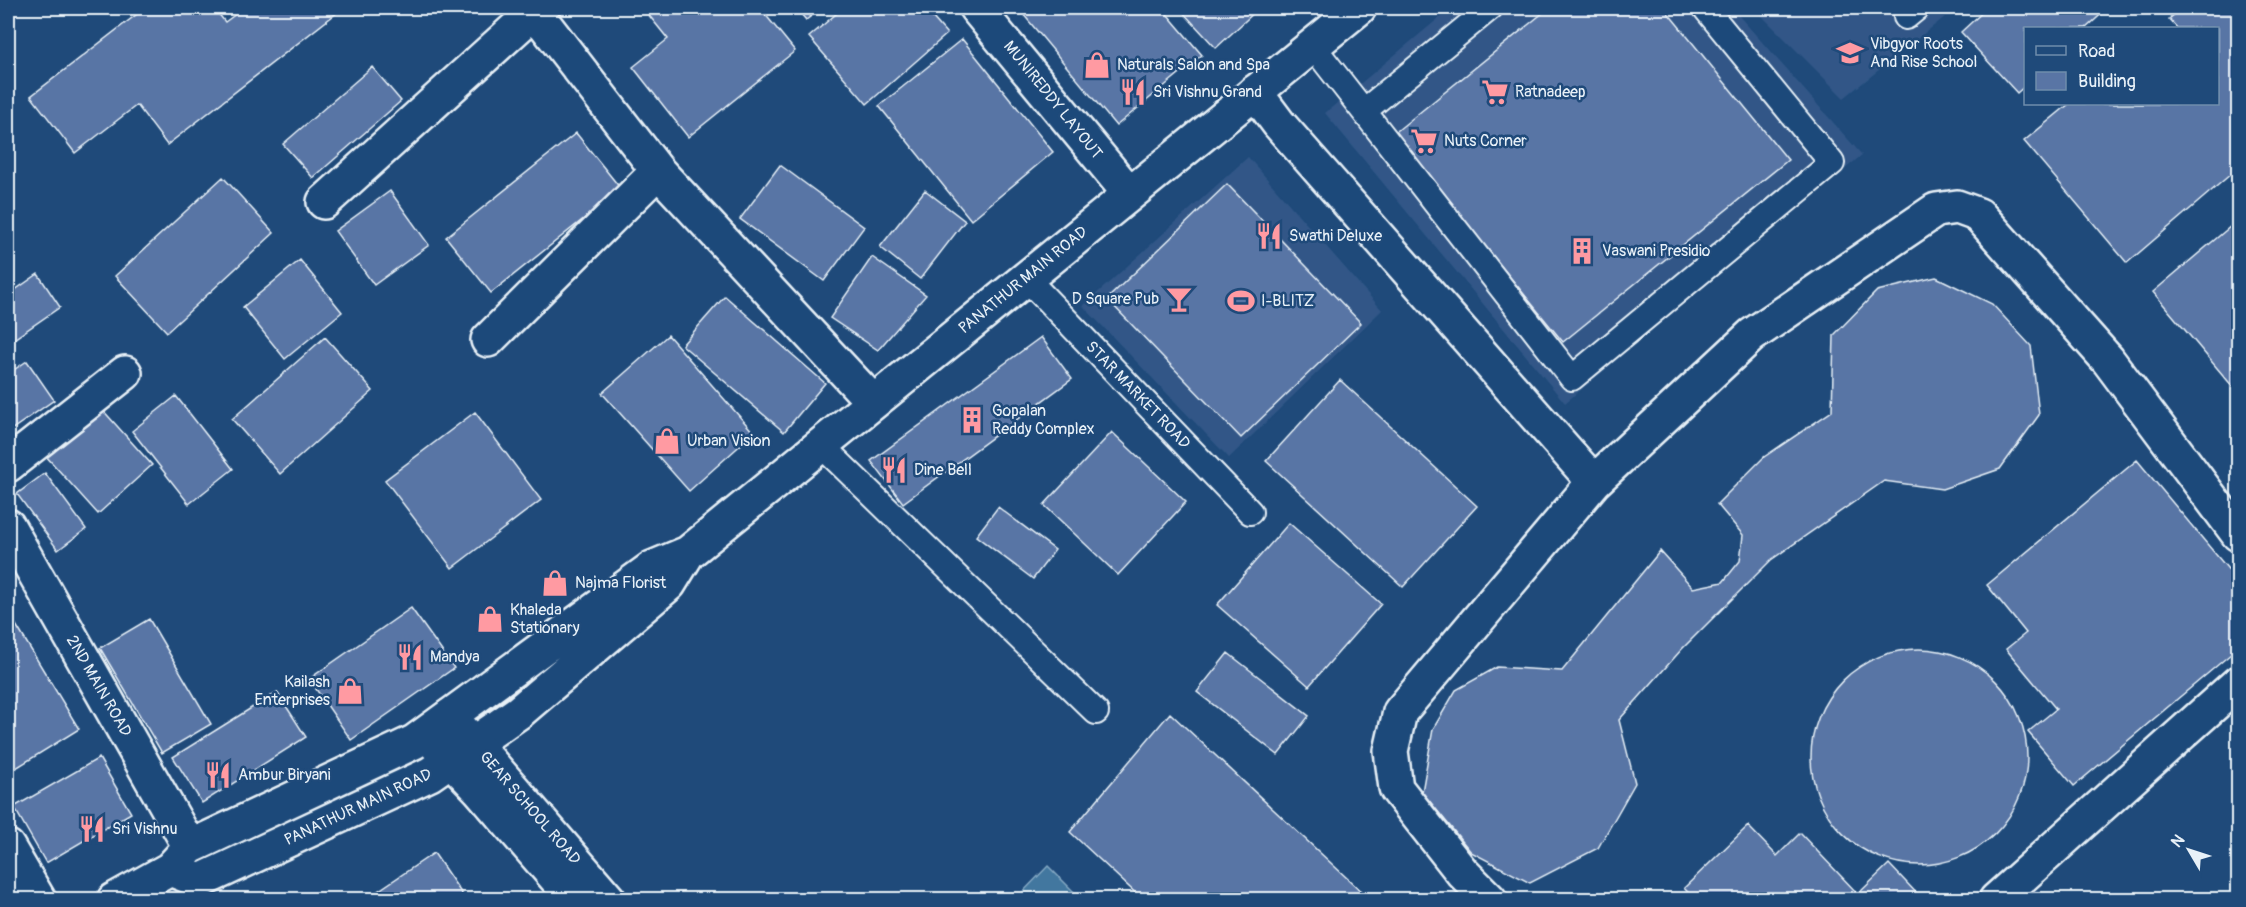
<svg xmlns="http://www.w3.org/2000/svg" width="2246" height="907" font-family="Pangolin,sans-serif">
<style>
.built{fill:#305787}
.water{fill:#42779f;stroke:#84a8c3;stroke-width:1.5}
.building{fill:#5975a5;stroke:#e8f1f8;stroke-width:1.5}
.lines{fill:none;stroke-linecap:round;stroke-linejoin:round}
.service-casing{stroke:#e8f1f8;stroke-width:28}
.minor-casing{stroke:#e8f1f8;stroke-width:38}
.tertiary-casing{stroke:#e8f1f8;stroke-width:38}
.secondary-casing{stroke:#e8f1f8;stroke-width:38}
.service{stroke:#1f4a7a;stroke-width:24}
.minor{stroke:#1f4a7a;stroke-width:33}
.tertiary{stroke:#1f4a7a;stroke-width:33}
.secondary{stroke:#1f4a7a;stroke-width:33}
.labels{text-anchor:middle;dominant-baseline:central;stroke-width:5;stroke-linejoin:round;paint-order:stroke}
.poi-label{font-size:16px;fill:#e8f1f8;stroke:#1f4a7a;text-anchor:start}
.street-label{font-size:16px;fill:#e8f1f8;stroke:#1f4a7a}
</style>
<rect width="100%" height="100%" fill="#1f4a7a"/>
<filter id="ink" filterUnits="userSpaceOnUse"><feTurbulence type="fractalNoise" baseFrequency=".0167" numOctaves="2"/><feDisplacementMap in="SourceGraphic" scale="12" xChannelSelector="R" yChannelSelector="G"/><feConvolveMatrix kernelMatrix="1 2 1 2 8 2 1 2 1" color-interpolation-filters="sRGB"/></filter>
<g filter="url(#ink)">
<path class="built" d="M1451 8H1732L1862 155 1565 403 1325 113Z
M1754 8H1956L1844 98Z
M1248 157 1382 310 1229 458 1083 306Z"/>
<path class="water" d="M1048 866 1081 899H1016Z"/>
<path class="building" d="M145 8H214L225 22 244 8H343L167 145 137 105 75 153 31 96Z
M643 8H760L795 51 688 137 633 67 668 39Z
M796 8H822L806 20Z
M843 8H924L947 34 867 104 809 37Z
M1018 8H1162L1202 55 1116 126Z
M1179 8H1259L1216 48Z
M1549 8H1664L1788 160 1563 342 1393 134Z
M1987 8H2108L2086 28H2026V85L2017 93 1961 32Z
M2182 8H2238V168L2127 263 2024 141 2069 104H2218V28H2177L2169 19Z
M962 39 1053 152 971 220 879 106Z
M372 67 401 101 313 178 283 144Z
M576 133 621 189 491 293 446 237Z
M780 165 864 227 824 281 740 219Z
M223 177 274 233 167 332 115 276Z
M1227 184 1361 323 1241 438 1107 299Z
M925 190 965 221 920 279 880 247Z
M390 191 429 245 374 285 335 231Z
M2238 220V393L2153 292Z
M872 257 926 295 878 350 830 318Z
M300 260 342 312 285 359 243 307Z
M38 274 60 307 8 343V295Z
M1936 277 1992 304 2031 346 2039 415 2000 469 1942 489 1884 481 1771 560 1682 649 1619 720 1635 783 1598 848 1530 883 1471 852 1422 792 1433 729 1456 690 1497 667 1562 671 1660 551 1693 588 1723 582 1740 561 1743 535 1717 504 1764 457 1832 411 1834 335 1877 291Z
M725 296 825 383 784 432 682 345Z
M668 335 754 433 689 491 602 393Z
M325 337 373 391 280 474 232 419Z
M1041 337 1072 379 903 503 871 461Z
M27 361 54 400 8 432V374Z
M1340 380 1477 506 1403 587 1266 461Z
M176 396 233 469 189 504 132 431Z
M100 407 152 465 98 514 45 455Z
M475 412 541 500 452 568 385 480Z
M1112 432 1186 502 1118 575 1044 505Z
M2137 460 2238 581V648L2074 786 2028 732 2056 709 2006 649 2026 633 1987 585Z
M45 473 86 529 58 550 17 494Z
M998 507 1055 550 1033 579 976 536Z
M1289 523 1381 604 1309 686 1217 605Z
M411 608 454 668 351 740 309 679Z
M10 615 79 729 8 773V617Z
M149 619 211 724 162 753 100 648Z
M1811 757a108 108 0 1 1 216 0a108 108 0 1 1-216 0Z
M1228 653 1309 716 1278 755 1197 692Z
M277 692 306 737 202 803 173 757Z
M1170 713 1362 892 1372 900H1143L1070 832Z
M99 758 131 813 46 863 14 807Z
M1748 826 1777 856 1800 833 1858 894 1889 864 1923 900H1695L1684 888Z
M434 853 466 900H371L369 897Z"/>
<g class="lines">
<defs>
<path id="service" d="M1906 17 1917 8
M1312 45 1572 378 1832 163 1705 8
M1364 111 1490 8
M1026 278 1250 512
M821 445 1096 712"/>
<path id="minor" d="M532 8 658 171 873 402
M976 8 1129 193
M1255 92 1279 124 1594 482
M324 202 535 11
M488 340 658 171
M8 465 125 373
M8 847 39 900
M1490 900 1462 872 1396 788 1391 751 1400 712 1594 482 1752 335 1936 210 1957 207 1979 215 2108 360 2238 534
M1996 900 2238 683"/>
<path id="tertiary" d="M8 526 190 847
M170 869 200 881 430 774 519 712 669 584 688 553
M114 900 170 869 190 847 414 742 652 568 688 553 1359 8"/>
<path id="secondary" d="M450 716 609 900
M426 734 479 789 575 900"/>
</defs>
<use href="#service" class="service-casing"/>
<use href="#minor" class="minor-casing"/>
<use href="#tertiary" class="tertiary-casing"/>
<use href="#secondary" class="secondary-casing"/>
<use href="#service" class="service"/>
<use href="#minor" class="minor"/>
<use href="#tertiary" class="tertiary"/>
<use href="#secondary" class="secondary"/>
</g>
</g>
<defs>
<symbol id="school-bare" viewBox="-9 -9 18 18"><path d="M0-5L7-2L0 1L-7-2ZM-4 1L0 2.5L4 1V4Q0 6-4 4Z" fill="#ff9aa2" stroke="#1f4a7a" stroke-width="2.5" paint-order="stroke"/></symbol>
<symbol id="shop-bare" viewBox="-9 -9 18 18"><path d="M-5-2.5h2.3a2.7 3.5 0 0 1 5.4 0H5L5.5 6h-11ZM-1.5-2.5h3a1.5 2.3 0 0 0-3 0Z" fill="#ff9aa2" stroke="#1f4a7a" stroke-width="2.5" paint-order="stroke"/></symbol>
<symbol id="restaurant-bare" viewBox="-9 -9 18 18"><path d="M-5-6h1v4h1v-4h1v4h1v-4h1v5L-1.5 .5V6h-2V.5L-5-1ZM5-6V6H3V1.5H1.5Q1.5-4 5-6Z" fill="#ff9aa2" stroke="#1f4a7a" stroke-width="2.5" paint-order="stroke"/></symbol>
<symbol id="supermarket-bare" viewBox="-9 -9 18 18"><path d="M-6-5.5h2.5l.6 2H6L4.5 2H-2.5L-4.4-4H-6ZM-1.5 3.2a1.3 1.3 0 1 0 .1 0ZM3 3.2a1.3 1.3 0 1 0 .1 0Z" fill="#ff9aa2" stroke="#1f4a7a" stroke-width="2.5" paint-order="stroke"/></symbol>
<symbol id="building-bare" viewBox="-9 -9 18 18"><path d="M-4-6H4V6H1V3H-1V6H-4ZM-2.5-4.3h1.7v1.8h-1.7ZM.8-4.3h1.7v1.8H.8ZM-2.5-1h1.7V.8h-1.7ZM.8-1h1.7V.8H.8Z" fill="#ff9aa2" stroke="#1f4a7a" stroke-width="2.5" paint-order="stroke"/></symbol>
<symbol id="bar-bare" viewBox="-9 -9 18 18"><path d="M-6-5H6L.8 .8V4.5H3.5V6h-7V4.5H-.8V.8Z" fill="#ff9aa2" stroke="#1f4a7a" stroke-width="2.5" paint-order="stroke"/></symbol>
<symbol id="stadium-bare" viewBox="-9 -9 18 18"><path d="M0-5a6.5 5 0 1 0 0 10a6.5 5 0 1 0 0-10ZM-3.5-1.8h7v3.6h-7Z" fill="#ff9aa2" stroke="#1f4a7a" stroke-width="2.5" paint-order="stroke"/></symbol>
</defs>
<g fill-rule="evenodd">
<use href="#school-bare" x="1831" y="34" width="38" height="38"/>
<use href="#shop-bare" x="1078" y="46" width="38" height="38"/>
<use href="#restaurant-bare" x="1114" y="73" width="38" height="38"/>
<use href="#supermarket-bare" x="1476" y="73" width="38" height="38"/>
<use href="#supermarket-bare" x="1405" y="122" width="38" height="38"/>
<use href="#restaurant-bare" x="1250" y="217" width="38" height="38"/>
<use href="#building-bare" x="1563" y="232" width="38" height="38"/>
<use href="#bar-bare" x="1160" y="280" width="38" height="38"/>
<use href="#stadium-bare" x="1222" y="282" width="38" height="38"/>
<use href="#building-bare" x="953" y="401" width="38" height="38"/>
<use href="#shop-bare" x="648" y="422" width="38" height="38"/>
<use href="#restaurant-bare" x="875" y="451" width="38" height="38"/>
<use href="#shop-bare" x="536" y="564" width="38" height="38"/>
<use href="#shop-bare" x="471" y="600" width="38" height="38"/>
<use href="#restaurant-bare" x="391" y="638" width="38" height="38"/>
<use href="#shop-bare" x="331" y="672" width="38" height="38"/>
<use href="#restaurant-bare" x="199" y="756" width="38" height="38"/>
<use href="#restaurant-bare" x="73" y="810" width="38" height="38"/>
</g>
<g class="labels">
<g class="poi-label">
<text x="1870" y="44">Vibgyor Roots<tspan x="1870" dy="18">And Rise School</tspan></text>
<text x="1117" y="65">Naturals Salon and Spa</text>
<text x="1153" y="92">Sri Vishnu Grand</text>
<text x="1515" y="92">Ratnadeep</text>
<text x="1444" y="141">Nuts Corner</text>
<text x="1289" y="236">Swathi Deluxe</text>
<text x="1602" y="251">Vaswani Presidio</text>
<text x="1159" y="299" text-anchor="end">D Square Pub</text>
<text x="1261" y="301">I-BLITZ</text>
<text x="992" y="411">Gopalan<tspan x="992" dy="18">Reddy Complex</tspan></text>
<text x="687" y="441">Urban Vision</text>
<text x="914" y="470">Dine Bell</text>
<text x="575" y="583">Najma Florist</text>
<text x="510" y="610">Khaleda<tspan x="510" dy="18">Stationary</tspan></text>
<text x="430" y="657">Mandya</text>
<text x="330" y="682" text-anchor="end">Kailash<tspan x="330" dy="18">Enterprises</tspan></text>
<text x="238" y="775">Ambur Biryani</text>
<text x="112" y="829">Sri Vishnu</text>
</g>
<g class="street-label">
<text transform="translate(1053 100) rotate(51)">MUNIREDDY LAYOUT</text>
<text transform="translate(1023 280) rotate(-39)">PANATHUR MAIN ROAD</text>
<text transform="translate(1138 395) rotate(46)">STAR MARKET ROAD</text>
<text transform="translate(99 686) rotate(60)">2ND MAIN ROAD</text>
<text transform="translate(358 807) rotate(-25)">PANATHUR MAIN ROAD</text>
<text transform="translate(530 808) rotate(49)">GEAR SCHOOL ROAD</text>
</g>
</g>
<rect width="2246" height="907" fill="none" stroke="#1f4a7a" stroke-width="30"/>
<rect x="15" y="15" width="2216" height="877" fill="none" stroke="#e8f1f8" stroke-width="2" filter="url(#ink)"/>
<rect x="2024" y="27" width="195" height="78" fill="#1f4a7a" stroke="#6f8dac" stroke-width="1.5"/>
<rect x="2036" y="46" width="30" height="9" fill="#1f4a7a" stroke="#6f8dac" stroke-width="1.5"/>
<text x="2078" y="57" font-size="18" fill="#e8f1f8">Road</text>
<rect x="2036" y="72" width="30" height="18" fill="#5975a5" stroke="#6f8dac" stroke-width="1.5"/>
<text x="2078" y="87" font-size="18" fill="#e8f1f8">Building</text>
<g transform="translate(2189 850) rotate(309)" stroke="#1f4a7a" stroke-width="4.5" paint-order="stroke">
<path d="M0-4.5L10 22L0 15L-10 22Z" fill="#e8f1f8"/>
<text y="-9" font-size="16" font-weight="bold" text-anchor="middle" fill="#e8f1f8">N</text>
</g>
</svg>
